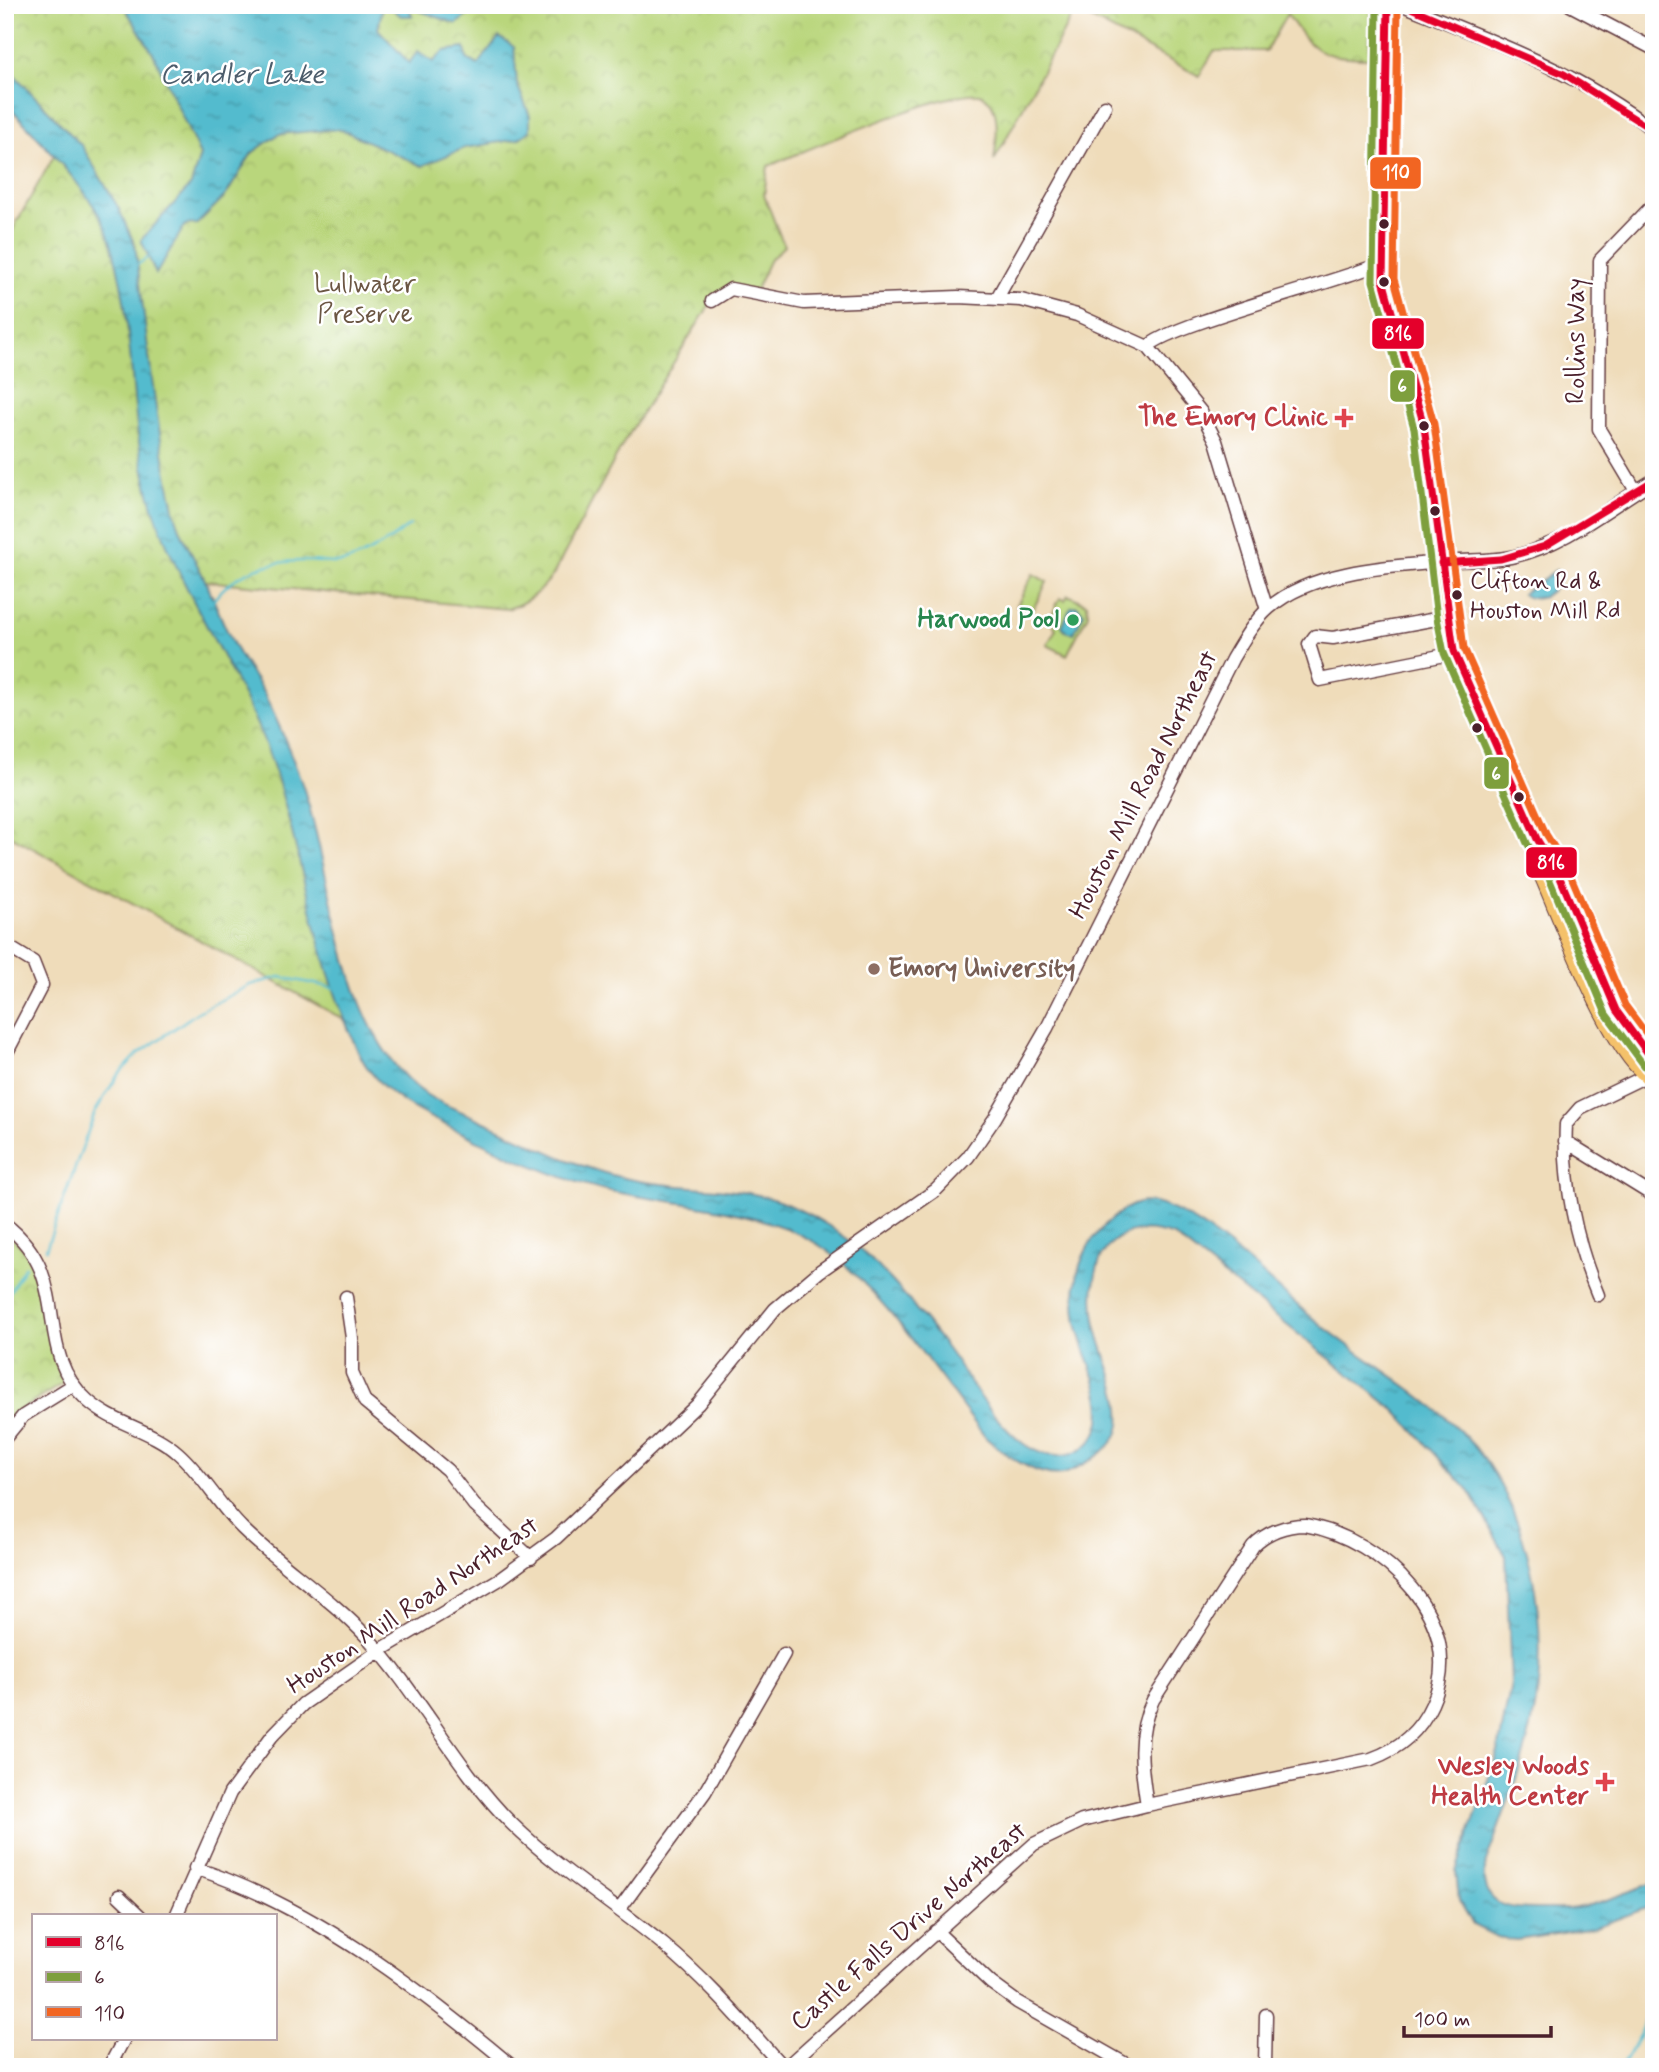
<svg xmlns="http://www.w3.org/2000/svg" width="1659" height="2072" font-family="Mynerve,sans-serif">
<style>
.park{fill:url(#park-crowns);stroke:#827a54;stroke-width:2}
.pitch{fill:#b9d67c;stroke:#827a54;stroke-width:2}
.water{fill:url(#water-ripples);stroke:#4e6d7c;stroke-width:2}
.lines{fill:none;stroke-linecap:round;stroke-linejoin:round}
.stream{stroke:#52bbce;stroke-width:2.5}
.minor-casing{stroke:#633b40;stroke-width:15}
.major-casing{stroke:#633b40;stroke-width:18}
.minor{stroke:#fff;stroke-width:12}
.major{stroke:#f4c16a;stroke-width:16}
.bus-1-casing{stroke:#fff;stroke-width:12}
.bus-2-casing{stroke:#fff;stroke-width:12}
.bus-3-casing{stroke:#fff;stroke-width:12}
.bus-1{stroke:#e4002b;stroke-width:7}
.bus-2{stroke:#7e9f3d;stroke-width:7}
.bus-3{stroke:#f26522;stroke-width:7}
.bus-dot{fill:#4a1f2b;stroke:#fff;stroke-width:2.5}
.health-dot{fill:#e0444e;stroke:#fff;stroke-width:2.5}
.leisure-dot{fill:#2e9e5b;stroke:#fff;stroke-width:2.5}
.education-dot{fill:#8d6e63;stroke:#fff;stroke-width:2.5}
.labels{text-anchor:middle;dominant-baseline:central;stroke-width:5;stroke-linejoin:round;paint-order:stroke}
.bus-label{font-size:24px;fill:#4a1f2b;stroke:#fff;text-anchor:start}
.park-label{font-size:26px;fill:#6b5643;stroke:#fff}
.street-label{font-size:26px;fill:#4a1f2b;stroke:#fff}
.health-label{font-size:26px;font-weight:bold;fill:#be3a42;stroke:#fff;text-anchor:end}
.leisure-label{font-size:26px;font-weight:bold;fill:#27864d;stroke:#fff;text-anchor:end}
.education-label{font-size:26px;font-weight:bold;fill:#785e54;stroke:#fff;text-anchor:start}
.water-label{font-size:28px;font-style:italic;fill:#4d5d6c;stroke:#fff}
.line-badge{stroke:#fff;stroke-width:2.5}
.badge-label{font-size:19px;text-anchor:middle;font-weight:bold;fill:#fff}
</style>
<defs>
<pattern id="park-crowns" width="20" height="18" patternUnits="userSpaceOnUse" patternTransform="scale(1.75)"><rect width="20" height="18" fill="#b9d67c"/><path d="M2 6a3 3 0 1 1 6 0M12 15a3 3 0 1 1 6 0" fill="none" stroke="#a1b76b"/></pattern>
<pattern id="water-ripples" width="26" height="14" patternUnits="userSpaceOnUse" patternTransform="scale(1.75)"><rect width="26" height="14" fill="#52bbce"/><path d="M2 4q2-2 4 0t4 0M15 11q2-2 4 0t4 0" fill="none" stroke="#4697a7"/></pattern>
</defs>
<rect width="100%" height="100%" fill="#fff"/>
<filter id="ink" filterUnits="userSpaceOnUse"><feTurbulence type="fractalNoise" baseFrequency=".0143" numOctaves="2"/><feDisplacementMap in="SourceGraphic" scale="14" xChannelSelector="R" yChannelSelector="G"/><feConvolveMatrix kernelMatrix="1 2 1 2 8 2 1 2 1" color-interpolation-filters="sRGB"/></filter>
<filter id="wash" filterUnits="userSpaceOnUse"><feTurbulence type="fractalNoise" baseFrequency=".00686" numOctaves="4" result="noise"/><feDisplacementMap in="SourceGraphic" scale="28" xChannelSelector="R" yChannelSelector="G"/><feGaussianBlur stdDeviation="1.57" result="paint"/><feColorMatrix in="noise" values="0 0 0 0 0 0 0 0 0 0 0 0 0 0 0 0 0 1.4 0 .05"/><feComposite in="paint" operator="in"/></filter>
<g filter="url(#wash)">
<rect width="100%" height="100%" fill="#efdcba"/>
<path class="park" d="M5 5H1372L1369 58C1321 57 1314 54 1287 14L1266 51H1214L1199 76 1075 10 994 161C996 143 1003 105 982 95 958 84 801 153 768 166L764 195 784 246 769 261 754 294 739 289 712 301 624 442 553 575C540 592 527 603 507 609L195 580 264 720 361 1029 5 833V243L60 145 5 84Z
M5 1233C47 1260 43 1308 52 1352 54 1362 60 1372 65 1382L19 1411 5 1428Z"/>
<path class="pitch" d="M1033 574 1047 582 1031 613 1017 605Z
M1068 595 1087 604 1088 614 1067 655 1047 645 1056 629 1050 619 1060 598 1065 600Z"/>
<path class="water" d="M123 5H383L378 29 409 63 418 51 433 62 444 51 465 48 467 59 478 65 499 37 514 47 517 84 530 116V131L518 139 465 148 422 166 340 129 279 134 252 153 226 195 197 224 185 225 156 274 141 240 191 185 200 155 153 53Z
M387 5H482L456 24 409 7 412 16H401Z
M5 65 82 146 118 207 135 245C147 334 155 425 175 513 180 535 194 557 204 578 214 599 222 622 233 643 241 660 253 675 263 692 276 716 287 744 297 770 335 866 336 1034 427 1095 443 1105 461 1111 478 1119 526 1140 573 1167 624 1178 706 1196 750 1176 829 1226 877 1257 913 1304 947 1349 970 1380 1004 1441 1041 1453 1054 1458 1070 1457 1082 1449 1126 1420 1079 1354 1076 1316 1072 1282 1080 1250 1105 1225 1119 1212 1135 1199 1154 1203 1205 1215 1274 1287 1315 1320 1363 1359 1418 1389 1462 1433 1532 1502 1554 1634 1531 1727 1520 1773 1502 1818 1486 1862 1478 1907 1508 1910 1543 1909 1554 1909 1566 1910 1576 1908 1602 1904 1629 1891 1654 1883V1905L1593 1928 1517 1940 1497 1937 1473 1925 1459 1900 1456 1871 1498 1751 1511 1684 1506 1556 1470 1492 1396 1411 1174 1236C1154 1229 1131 1227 1114 1241 1101 1252 1098 1263 1095 1279 1084 1335 1125 1379 1120 1425 1117 1448 1089 1461 1071 1471 1046 1485 1004 1454 986 1438 941 1380 875 1278 814 1242 751 1206 674 1205 605 1190 551 1177 503 1153 454 1129 422 1114 388 1098 367 1067 355 1050 349 1029 341 1010 314 937 301 859 279 784 252 691 191 613 158 522 123 428 141 322 106 229 91 191 34 134 5 102Z
M1556 570 1562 574C1555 591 1540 606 1522 594Z
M1077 606 1084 613 1074 633 1067 632 1062 626 1071 607Z"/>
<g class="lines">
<path class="stream" d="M137 265 147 258
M213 601C234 571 271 560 307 561 319 561 334 565 345 562 369 555 390 540 410 525
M46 1249 95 1112 118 1075 138 1054 198 1012 250 985 280 977 335 988
M5 1300 25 1266
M1621 2067 1643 2029 1654 1986"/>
</g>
</g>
<g filter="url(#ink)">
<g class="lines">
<defs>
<path id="minor" d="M1403 5C1490 40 1578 72 1654 131
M1570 5 1654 49
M997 298 1105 106
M712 301 731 289 804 303 958 297 1021 300 1077 315 1148 347C1164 326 1342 281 1382 263
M1148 347 1201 412 1216 441 1267 610
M1636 491 1599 429 1600 260 1654 204
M1447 617 1333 638 1315 636 1309 644 1320 680 1455 653
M5 945 33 962 42 985 5 1056
M1565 1141 1654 1196
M5 1224C76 1279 30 1348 87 1400 113 1424 151 1429 178 1453 203 1475 219 1506 243 1529 282 1567 330 1597 367 1637 420 1695 456 1768 512 1824 558 1869 614 1904 664 1945 708 1981 745 2025 783 2067
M1598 1295C1576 1243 1563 1182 1566 1124L1580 1108 1646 1076
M346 1297 352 1338V1373L365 1402 447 1470 474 1505 531 1558
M5 1438 23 1416 73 1385
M1305 1525C1382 1538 1470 1621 1432 1704 1420 1731 1399 1749 1371 1759L1147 1805C1141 1768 1136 1734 1153 1700L1253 1546C1266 1532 1286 1525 1305 1525Z
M195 1868C313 1907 419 1988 513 2067
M119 1896 140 1916
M619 1910 705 1792 784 1654
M176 1916 230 1793 272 1736 303 1704 379 1651 500 1579 556 1538 698 1404 775 1309 820 1271 936 1190 968 1157 995 1118 1047 1028 1232 659C1242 642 1254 621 1269 608 1314 568 1399 566 1457 561 1476 560 1496 561 1515 556 1566 544 1609 507 1654 480
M936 1931 991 1983 1017 2002 1131 2067
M109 2067 124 2039
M786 2067 1034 1844 1082 1821 1147 1805
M1265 2067 1266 2015"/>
<path id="major" d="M1388 5 1383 280 1424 426 1447 617 1454 651 1537 839 1558 873 1616 1010 1654 1062
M1537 845 1539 868C1561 916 1611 1057 1654 1080"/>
</defs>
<use href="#minor" class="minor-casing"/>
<use href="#major" class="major-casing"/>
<use href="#minor" class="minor"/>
<use href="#major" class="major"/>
<defs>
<path id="bus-1" d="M1388 5 1383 280 1424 426 1454 651 1537 839 1558 873 1616 1010 1654 1062
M1404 5 1564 74 1654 131
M1441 563 1501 559 1545 546 1654 480"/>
<path id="bus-2" d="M1377 5 1373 281 1414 428 1437 618 1444 653 1527 843 1549 878 1606 1014 1646 1068"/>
<path id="bus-3" d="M1398 5 1394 279 1434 424 1464 648 1546 834 1568 869 1625 1005 1654 1044"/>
</defs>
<use href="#bus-1" class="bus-1-casing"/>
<use href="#bus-2" class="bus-2-casing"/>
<use href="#bus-3" class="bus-3-casing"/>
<use href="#bus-1" class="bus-1"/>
<use href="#bus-2" class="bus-2"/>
<use href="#bus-3" class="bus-3"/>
</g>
</g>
<g class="bus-dot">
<circle cx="1384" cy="224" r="6"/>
<circle cx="1384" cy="282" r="6"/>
<circle cx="1424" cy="426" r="6"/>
<circle cx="1435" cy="511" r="6"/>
<circle cx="1457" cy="595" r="6"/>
<circle cx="1477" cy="728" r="6"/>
<circle cx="1519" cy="797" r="6"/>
</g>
<g class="health-dot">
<path d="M1340.5 407.5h7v7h7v7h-7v7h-7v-7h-7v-7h7z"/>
<path d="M1601.5 1771.5h7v7h7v7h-7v7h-7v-7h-7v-7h7z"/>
</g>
<circle class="leisure-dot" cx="1073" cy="620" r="7"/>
<circle class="education-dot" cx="874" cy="969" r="7"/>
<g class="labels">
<g class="bus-label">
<text x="1470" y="581">Clifton Rd &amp;<tspan x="1470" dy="30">Houston Mill Rd</tspan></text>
</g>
<g class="park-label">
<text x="365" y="285">Lullwater<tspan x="365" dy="30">Preserve</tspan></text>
</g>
<g class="street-label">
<text transform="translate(1577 341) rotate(-90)">Rollins Way</text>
<text transform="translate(1144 785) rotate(-63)">Houston Mill Road Northeast</text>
<text transform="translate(413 1606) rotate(-34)">Houston Mill Road Northeast</text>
<text transform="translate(909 1927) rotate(-41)">Castle Falls Drive Northeast</text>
</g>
<g class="health-label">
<text x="1328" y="418">The Emory Clinic</text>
<text x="1589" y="1767">Wesley Woods<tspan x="1589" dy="30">Health Center</tspan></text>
</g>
<g class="leisure-label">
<text x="1059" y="620">Harwood Pool</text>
</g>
<g class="education-label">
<text x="888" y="969">Emory University</text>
</g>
<g class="water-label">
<text x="242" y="75">Candler Lake</text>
</g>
</g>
<g class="line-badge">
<rect x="1369" y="156" width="53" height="34" rx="7" fill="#f26522"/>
<rect x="1371" y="317" width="54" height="33" rx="7" fill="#e4002b"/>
<rect x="1389" y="369" width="27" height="34" rx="7" fill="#7e9f3d"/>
<rect x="1483" y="756" width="27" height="34" rx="7" fill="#7e9f3d"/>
<rect x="1525" y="846" width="53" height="33" rx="7" fill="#e4002b"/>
</g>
<g class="badge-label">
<text x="1396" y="179">110</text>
<text x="1398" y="340">816</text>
<text x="1402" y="392">6</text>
<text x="1496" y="780">6</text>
<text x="1551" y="869">816</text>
</g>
<rect width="1659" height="2072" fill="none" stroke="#fff" stroke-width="28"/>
<rect x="32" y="1914" width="245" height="126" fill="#ffffff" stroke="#b7a5aa" stroke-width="2"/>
<rect x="46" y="1937" width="35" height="10" fill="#e4002b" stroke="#b7a5aa" stroke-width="2"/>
<text x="94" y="1950" font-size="21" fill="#4a1f2b">816</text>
<rect x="46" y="1972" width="35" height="10" fill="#7e9f3d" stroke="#b7a5aa" stroke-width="2"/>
<text x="94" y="1984" font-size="21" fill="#4a1f2b">6</text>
<rect x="46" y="2007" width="35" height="10" fill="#f26522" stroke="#b7a5aa" stroke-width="2"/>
<text x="94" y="2020" font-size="21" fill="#4a1f2b">110</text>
<path d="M1404 2026v10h147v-10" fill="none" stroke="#4a1f2b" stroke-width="3.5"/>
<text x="1414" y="2026" font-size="21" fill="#4a1f2b" stroke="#ffffff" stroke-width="5" paint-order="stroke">100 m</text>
</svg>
